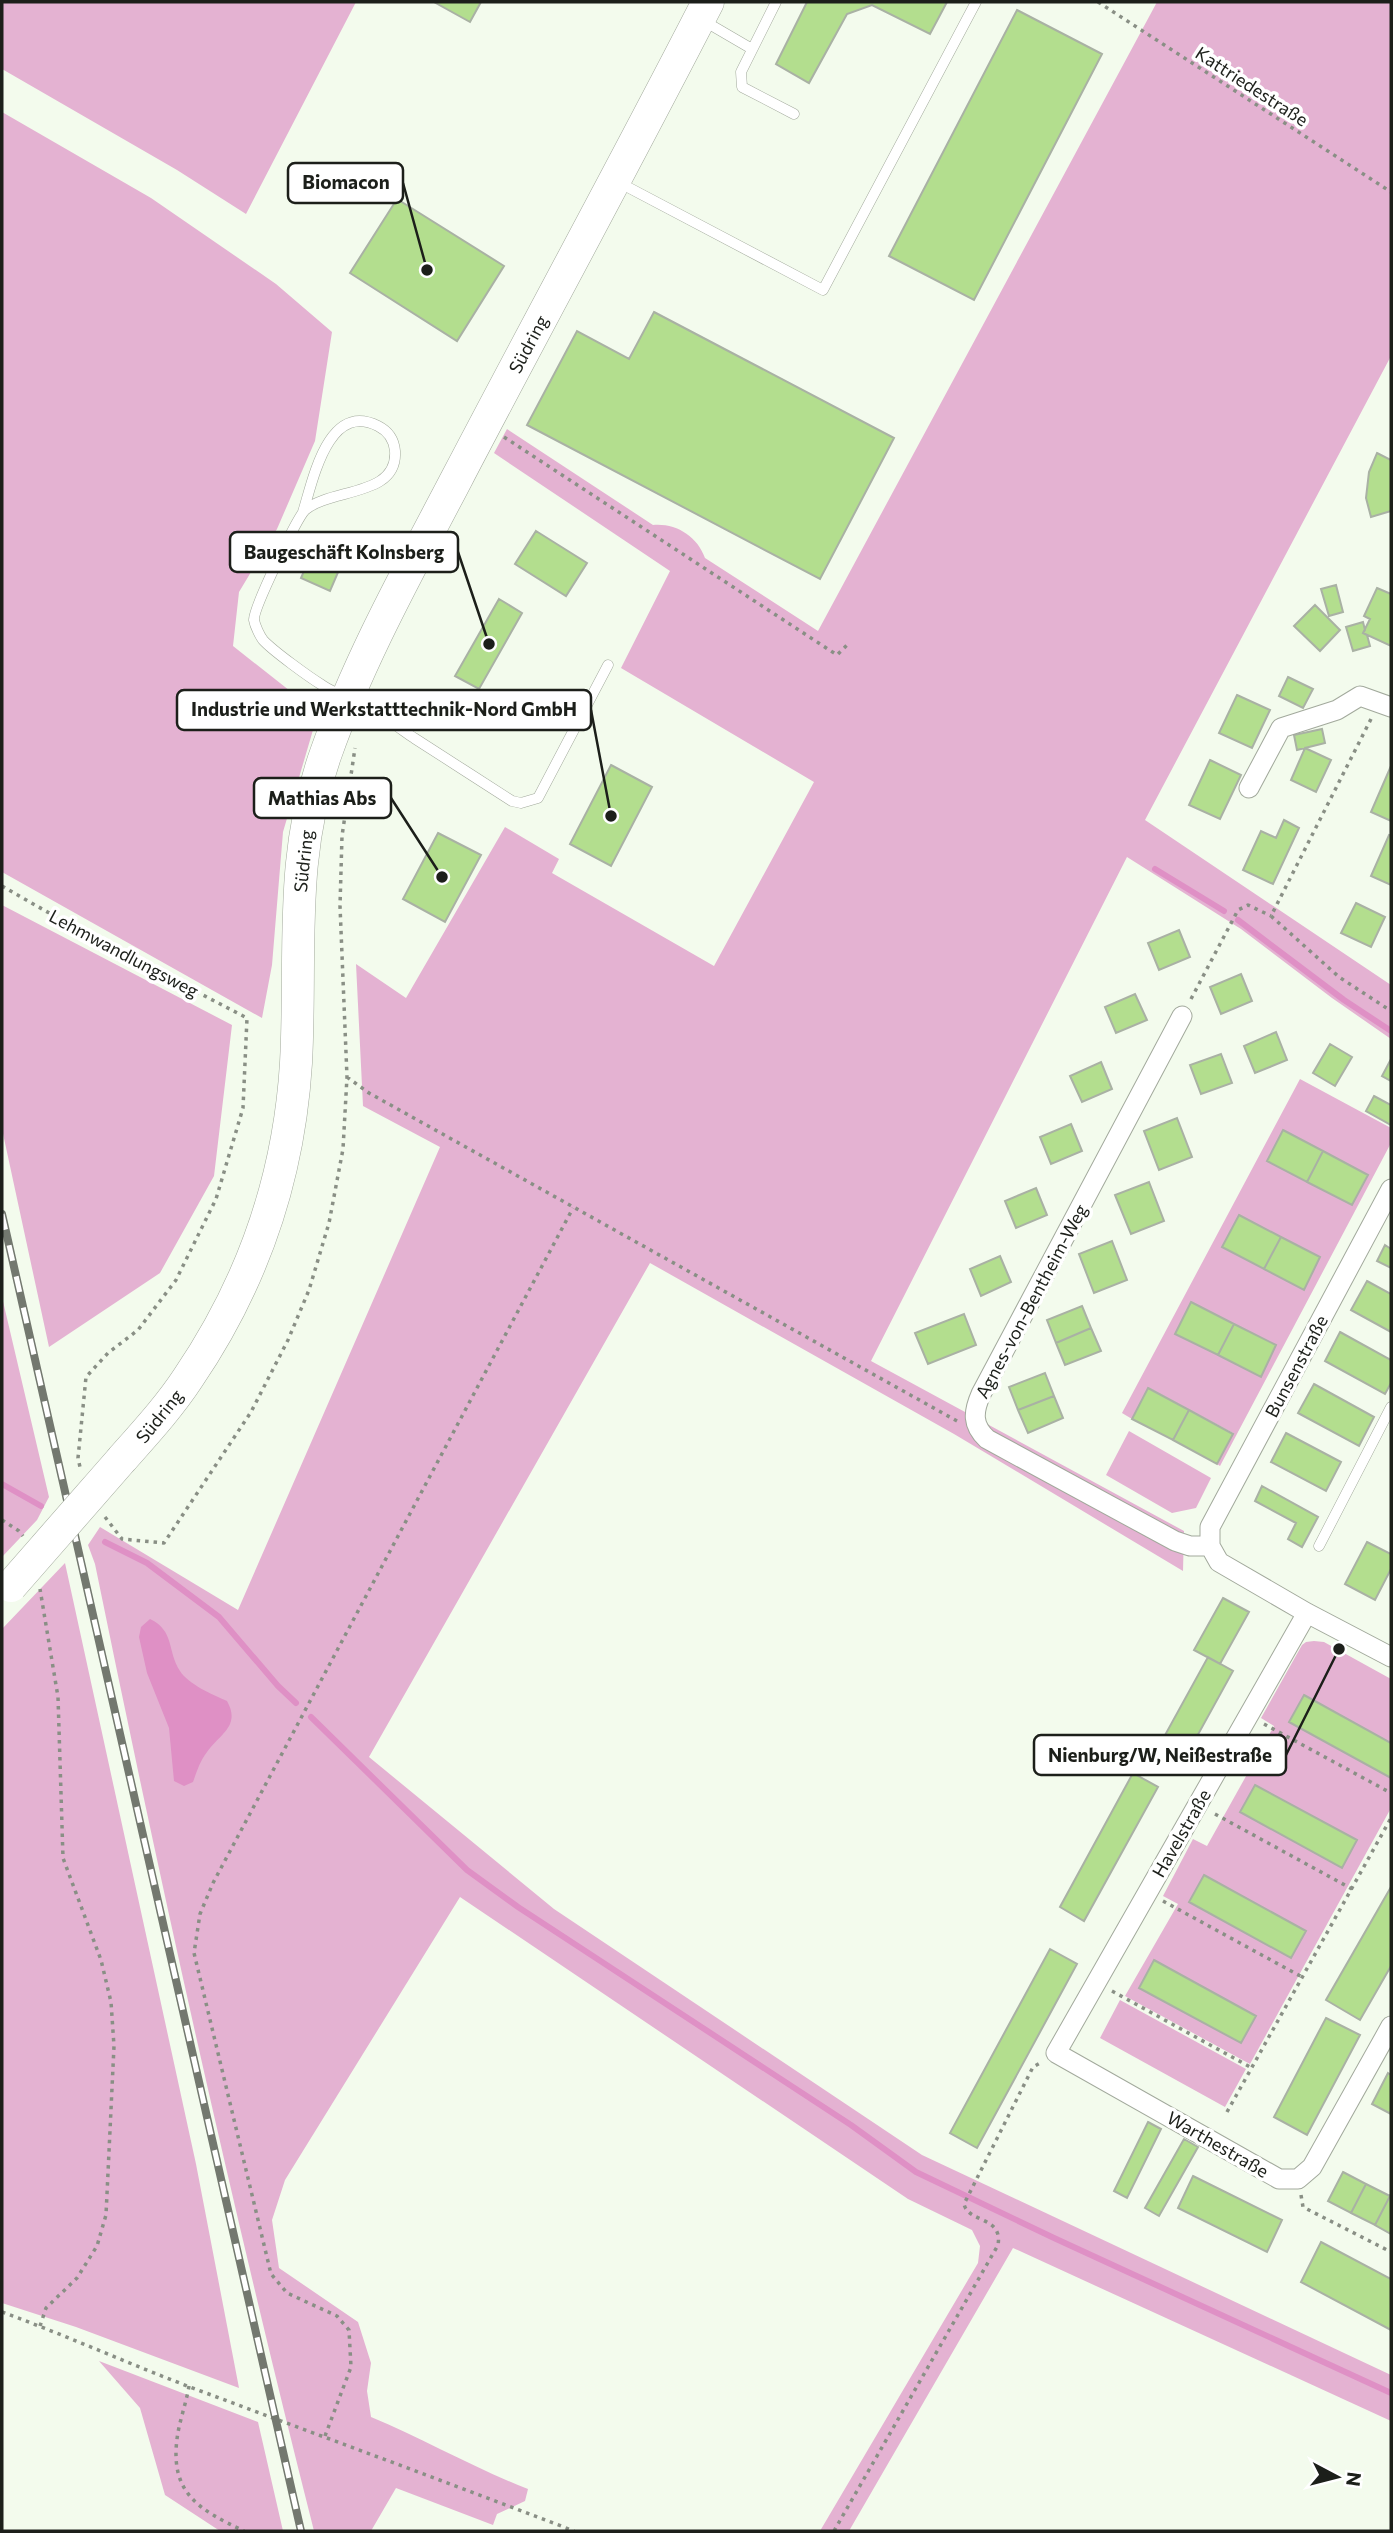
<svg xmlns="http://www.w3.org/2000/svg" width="1393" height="2533" font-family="Commissioner,sans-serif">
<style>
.green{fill:#e4b2d2}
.water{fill:#df90c5}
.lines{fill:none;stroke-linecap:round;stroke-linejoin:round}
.stream{stroke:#df90c5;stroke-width:6}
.building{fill:#b3de8e;stroke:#a9b1a4;stroke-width:2}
.lane-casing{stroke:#a2a99c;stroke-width:11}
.street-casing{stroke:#a2a99c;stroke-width:21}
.primary-casing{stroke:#a2a99c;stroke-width:33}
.path{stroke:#898f85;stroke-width:3.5;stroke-dasharray:3.5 5;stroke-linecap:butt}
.lane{stroke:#fff;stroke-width:10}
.street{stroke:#fff;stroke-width:19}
.primary{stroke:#fff;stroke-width:32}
.rail-casing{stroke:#73786f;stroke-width:8}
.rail{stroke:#fff;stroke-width:5;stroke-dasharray:16;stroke-linecap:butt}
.primary-bridge-casing{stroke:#a2a99c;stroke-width:33;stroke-linecap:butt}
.primary-bridge{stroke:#fff;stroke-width:32}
.labels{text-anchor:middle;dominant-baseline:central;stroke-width:7;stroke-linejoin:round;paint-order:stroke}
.street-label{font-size:18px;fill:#1c1f1a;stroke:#fff}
.leader{fill:none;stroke:#1c1f1a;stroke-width:2.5}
.callout-dot{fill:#1c1f1a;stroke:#fff;stroke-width:2.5}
.callout{fill:#fff;stroke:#1c1f1a;stroke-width:2.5}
.callout-label{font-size:19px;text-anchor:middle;font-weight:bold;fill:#1c1f1a}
</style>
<rect width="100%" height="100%" fill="#f3fbed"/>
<path class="green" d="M2 2H356L246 214 177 170 2 69Z
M1157 2H1391V356L1145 820 1391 985V1039L1332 998 1241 929 1127 857 871 1361 1184 1531 1183 1571 954 1434 650 1263 369 1757 554 1909 922 2155 1391 2375V2421L1013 2248 849 2531H820L978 2263 980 2246 972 2230 908 2199 460 1897 285 2180 272 2220 279 2268 358 2322 371 2363 367 2391 371 2417C424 2439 474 2468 528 2489L525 2501 497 2514 493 2525 396 2488 371 2531H314C233 2211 161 1888 95 1564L88 1545 100 1527 238 1610 440 1147 363 1106 356 964 406 998 505 827 559 859 552 873 714 966 814 782 621 668 670 571 494 453 507 429 653 525C676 523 697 536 705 558L818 631Z
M2 112 151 198 276 284 332 332 315 441 277 529 239 592 233 646 318 713 283 832 272 965 262 1018 2 872Z
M2 905 232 1025 214 1176 160 1273 49 1347 2 1129Z
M1300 1079 1391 1128V1143L1220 1466 1217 1464 1233 1433 1149 1388 1132 1419 1122 1413Z
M2 1297 49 1497 37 1520 2 1557Z
M1129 1431 1211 1478 1196 1508 1172 1513 1106 1475Z
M65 1563 196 2164 239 2388 76 2327 2 2303V1629Z
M1314 1641 1324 1642 1391 1679V1808L1250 2064 1125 1996 1178 1904 1163 1896 1193 1839 1207 1846 1274 1726 1261 1718 1302 1645 1306 1642Z
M1120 2000 1246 2069 1225 2107 1100 2038Z
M99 2361 258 2422 283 2531H220L165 2495 140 2408Z"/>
<path class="water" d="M150 1619C175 1631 167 1651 180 1671 188 1684 213 1695 227 1701 241 1726 220 1734 207 1752 200 1761 197 1771 193 1782L184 1786 174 1781 169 1728 147 1673 139 1637 141 1627Z"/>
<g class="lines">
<path class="stream" d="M1155 869 1224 911
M1238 920 1344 1000 1391 1031
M2 1484 41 1506
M105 1542 147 1563 219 1617 278 1686 296 1703
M311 1717 467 1870 518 1907 851 2125 916 2172 1054 2238 1391 2393"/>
</g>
<path class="building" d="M434 2H481L470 22Z
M807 2H947L930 34 872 5 847 14 809 83 776 64Z
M1017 10 1102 54 974 300 889 256Z
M397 199 504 266 457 341 350 273Z
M654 312 894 438 820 579 527 425 577 331 629 359Z
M1377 453 1391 460V511L1371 517 1366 498 1369 472Z
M536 531 587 563 566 596 515 564Z
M313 550 342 563 330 591 301 578Z
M1336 585 1343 612 1329 616 1321 589Z
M1377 588 1391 594V646L1363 633 1370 619 1364 616Z
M499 599 522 613 479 689 455 676Z
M1315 605 1340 630 1320 651 1294 626Z
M1363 622 1365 630 1363 633 1367 635 1370 646 1353 651 1346 627Z
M1288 677 1313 689 1303 708 1279 696Z
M1237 695 1270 710 1252 748 1219 733Z
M1322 729 1325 743 1297 750 1294 735Z
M1305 748 1331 760 1316 792 1291 780Z
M1210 760 1241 775 1220 819 1189 805Z
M611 765 652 787 611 866 570 844Z
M1391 766V821L1371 812Z
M1284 820 1299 828 1273 884 1243 870 1261 831 1276 838Z
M438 833 481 855 445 922 403 899Z
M1389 835 1391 836V885L1371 876Z
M1356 903 1385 917 1371 947 1341 933Z
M1179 930 1190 957 1159 970 1148 943Z
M1241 974 1252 1001 1221 1014 1210 987Z
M1135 994 1147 1020 1116 1033 1105 1007Z
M1276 1032 1287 1060 1255 1073 1244 1046Z
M1330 1044 1352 1057 1335 1086 1313 1073Z
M1221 1054 1232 1083 1201 1094 1190 1065Z
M1390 1061 1391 1062V1081L1382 1076Z
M1101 1062 1112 1089 1082 1102 1070 1076Z
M1374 1096 1391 1105V1125L1366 1111Z
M1177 1118 1192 1157 1159 1170 1144 1131Z
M1071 1124 1082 1151 1051 1164 1040 1137Z
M1283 1130 1323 1151 1307 1182 1267 1161Z
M1323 1151 1368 1175 1352 1205 1307 1182Z
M1149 1182 1164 1221 1131 1234 1115 1195Z
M1036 1188 1047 1215 1016 1228 1005 1201Z
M1239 1215 1281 1237 1264 1269 1222 1247Z
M1281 1237 1320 1257 1304 1290 1264 1269Z
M1112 1241 1127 1280 1094 1293 1079 1254Z
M1385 1245 1391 1249V1268L1377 1261Z
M1000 1256 1011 1282 981 1296 970 1269Z
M1367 1281 1391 1294V1332L1351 1310Z
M1191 1302 1234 1324 1218 1355 1175 1334Z
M1082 1306 1091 1328 1056 1343 1047 1320Z
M964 1314 976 1345 928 1364 915 1333Z
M1234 1324 1276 1345 1261 1377 1218 1355Z
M1091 1328 1101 1351 1065 1365 1056 1343Z
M1340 1332 1391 1360V1383L1385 1394 1325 1361Z
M1045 1373 1054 1396 1018 1410 1009 1387Z
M1314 1384 1374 1417 1359 1446 1298 1413Z
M1148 1388 1189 1410 1173 1440 1132 1419Z
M1054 1396 1063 1418 1028 1433 1018 1410Z
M1189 1410 1233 1434 1217 1464 1173 1440Z
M1286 1433 1341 1462 1326 1491 1271 1462Z
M1262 1486 1318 1517 1302 1547 1288 1539 1296 1523 1255 1501Z
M1367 1542 1391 1554V1569L1375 1600 1345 1584Z
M1223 1598 1249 1612 1220 1664 1194 1650Z
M1208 1657 1233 1671 1184 1760 1159 1746Z
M1304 1695 1391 1743V1778L1289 1722Z
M1133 1773 1158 1787 1084 1921 1060 1907Z
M1255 1785 1357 1840 1342 1868 1240 1812Z
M1204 1875 1306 1931 1291 1958 1189 1902Z
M1391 1887V1966L1360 2020 1326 2000Z
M1050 1949 1077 1964 977 2148 950 2133Z
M1154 1960 1256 2016 1241 2043 1139 1988Z
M1326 2018 1360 2035 1307 2135 1274 2117Z
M1388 2073 1391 2075V2114L1372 2104Z
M1148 2122 1161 2129 1127 2198 1114 2191Z
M1184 2139 1198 2147 1159 2216 1145 2208Z
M1343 2172 1366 2184 1351 2213 1328 2201Z
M1193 2176 1282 2220 1267 2252 1178 2208Z
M1366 2184 1390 2196 1375 2225 1351 2213Z
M1390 2196 1391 2197V2234L1375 2225Z
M1321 2242 1391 2279V2330L1301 2282Z"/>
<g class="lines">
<defs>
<path id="lane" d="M776 2 741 72 742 87 794 114
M704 21 752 49
M618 182 823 290 976 2
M303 512C313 480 328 401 378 426 388 431 394 440 395 451 398 497 331 488 305 510 297 518 253 609 254 620 255 626 260 636 263 640 273 651 309 677 322 685 335 694 351 698 365 706 382 715 398 727 414 738 447 759 479 780 512 801L521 803 538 798 608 665
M1319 1546 1391 1407"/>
<path id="street" d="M1249 788 1281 728 1337 710 1360 696 1391 707
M1182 1016 981 1394C973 1412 972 1425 987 1439L1175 1541 1190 1546H1210
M1391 1189 1210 1527V1546L1219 1562 1307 1613 1391 1657
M1307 1613 1056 2053 1279 2179H1298L1312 2167 1391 2026"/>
<path id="primary" d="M122 1459C145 1433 169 1407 188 1378 252 1284 289 1177 296 1063 302 955 288 859 326 753 360 657 410 568 457 478 540 319 626 162 708 2"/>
</defs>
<use href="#lane" class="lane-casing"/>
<use href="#street" class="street-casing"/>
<use href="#primary" class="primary-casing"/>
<path class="path" d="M1098 2 1391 192
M504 437 837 655 847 645
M1371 719 1271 916 1339 977 1391 1011
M2 886 84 933 247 1018 243 1108 216 1199 176 1280 138 1330 108 1353 86 1377 78 1458 80 1467
M1191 999 1238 910 1248 905 1271 916
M347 1077 369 1093 957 1421
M105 1517 122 1539 164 1543 251 1412 288 1340 309 1290 329 1223 343 1149 347 1077 340 906 342 836 355 748
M2 1520 19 1531 23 1536
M1264 1724 1391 1793
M1215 1814 1352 1889
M1163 1901 1302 1977
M1112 1991 1252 2068
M1227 2112 1391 1818
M1301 2195 1303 2207 1391 2252
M2 2312C65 2335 127 2363 190 2387 318 2435 447 2482 574 2531
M40 2326 46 2308 77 2278 97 2246 106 2215 114 2046 111 2002 101 1960 63 1858 58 1697 40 1589
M189 2386C186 2404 179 2422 177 2439 170 2494 200 2510 244 2531
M325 2436 351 2367 349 2330 337 2316 287 2293 271 2274 194 1953 200 1914 213 1883 573 1208
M834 2531 998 2245C1003 2216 968 2223 964 2204L1033 2067 1040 2063"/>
<use href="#lane" class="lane"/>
<use href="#street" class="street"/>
<use href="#primary" class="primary"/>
<defs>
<path id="rail" d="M2 1214 301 2531"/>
</defs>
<use href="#rail" class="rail-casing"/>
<use href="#rail" class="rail"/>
<defs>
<path id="primary-bridge" d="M11 1586 122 1459"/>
</defs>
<use href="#primary-bridge" class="primary-bridge-casing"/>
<use href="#primary-bridge" class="primary-bridge"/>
</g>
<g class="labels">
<g class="street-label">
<text transform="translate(1252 86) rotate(33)">Kattriedestraße</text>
<text transform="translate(528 344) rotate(-62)">Südring</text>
<text transform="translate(303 861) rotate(-84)">Südring</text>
<text transform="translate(124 953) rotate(28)">Lehmwandlungsweg</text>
<text transform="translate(1031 1301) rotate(-62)">Agnes-von-Bentheim-Weg</text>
<text transform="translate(1296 1366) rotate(-62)">Bunsenstraße</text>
<text transform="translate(159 1416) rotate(-51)">Südring</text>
<text transform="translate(1181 1833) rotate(-60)">Havelstraße</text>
<text transform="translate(1218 2144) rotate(30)">Warthestraße</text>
</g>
</g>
<path class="leader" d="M427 270L403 183M489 644L458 552M611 816L591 710M442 877L391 798M1339 1649L1286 1755"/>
<g class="callout-dot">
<circle cx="427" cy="270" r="7"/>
<circle cx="489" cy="644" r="7"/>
<circle cx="611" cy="816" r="7"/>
<circle cx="442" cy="877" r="7"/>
<circle cx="1339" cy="1649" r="7"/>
</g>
<g class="callout">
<rect x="288" y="163" width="115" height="40" rx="7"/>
<rect x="230" y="532" width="228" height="40" rx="7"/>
<rect x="177" y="690" width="414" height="40" rx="7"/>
<rect x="254" y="778" width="137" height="40" rx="7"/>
<rect x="1034" y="1735" width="252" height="40" rx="7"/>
</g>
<g class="callout-label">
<text x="346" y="189">Biomacon</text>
<text x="344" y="559">Baugeschäft Kolnsberg</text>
<text x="384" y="716">Industrie und Werkstatttechnik-Nord GmbH</text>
<text x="322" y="805">Mathias Abs</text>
<text x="1160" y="1762">Nienburg/W, Neißestraße</text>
</g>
<rect width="1393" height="2533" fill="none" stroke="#1c1f1a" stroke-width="7"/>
<g transform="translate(1337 2477) rotate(97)" stroke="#ffffff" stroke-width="5" paint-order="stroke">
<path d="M0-5L12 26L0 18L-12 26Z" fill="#1c1f1a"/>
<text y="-10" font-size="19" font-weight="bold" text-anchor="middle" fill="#1c1f1a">N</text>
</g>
</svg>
